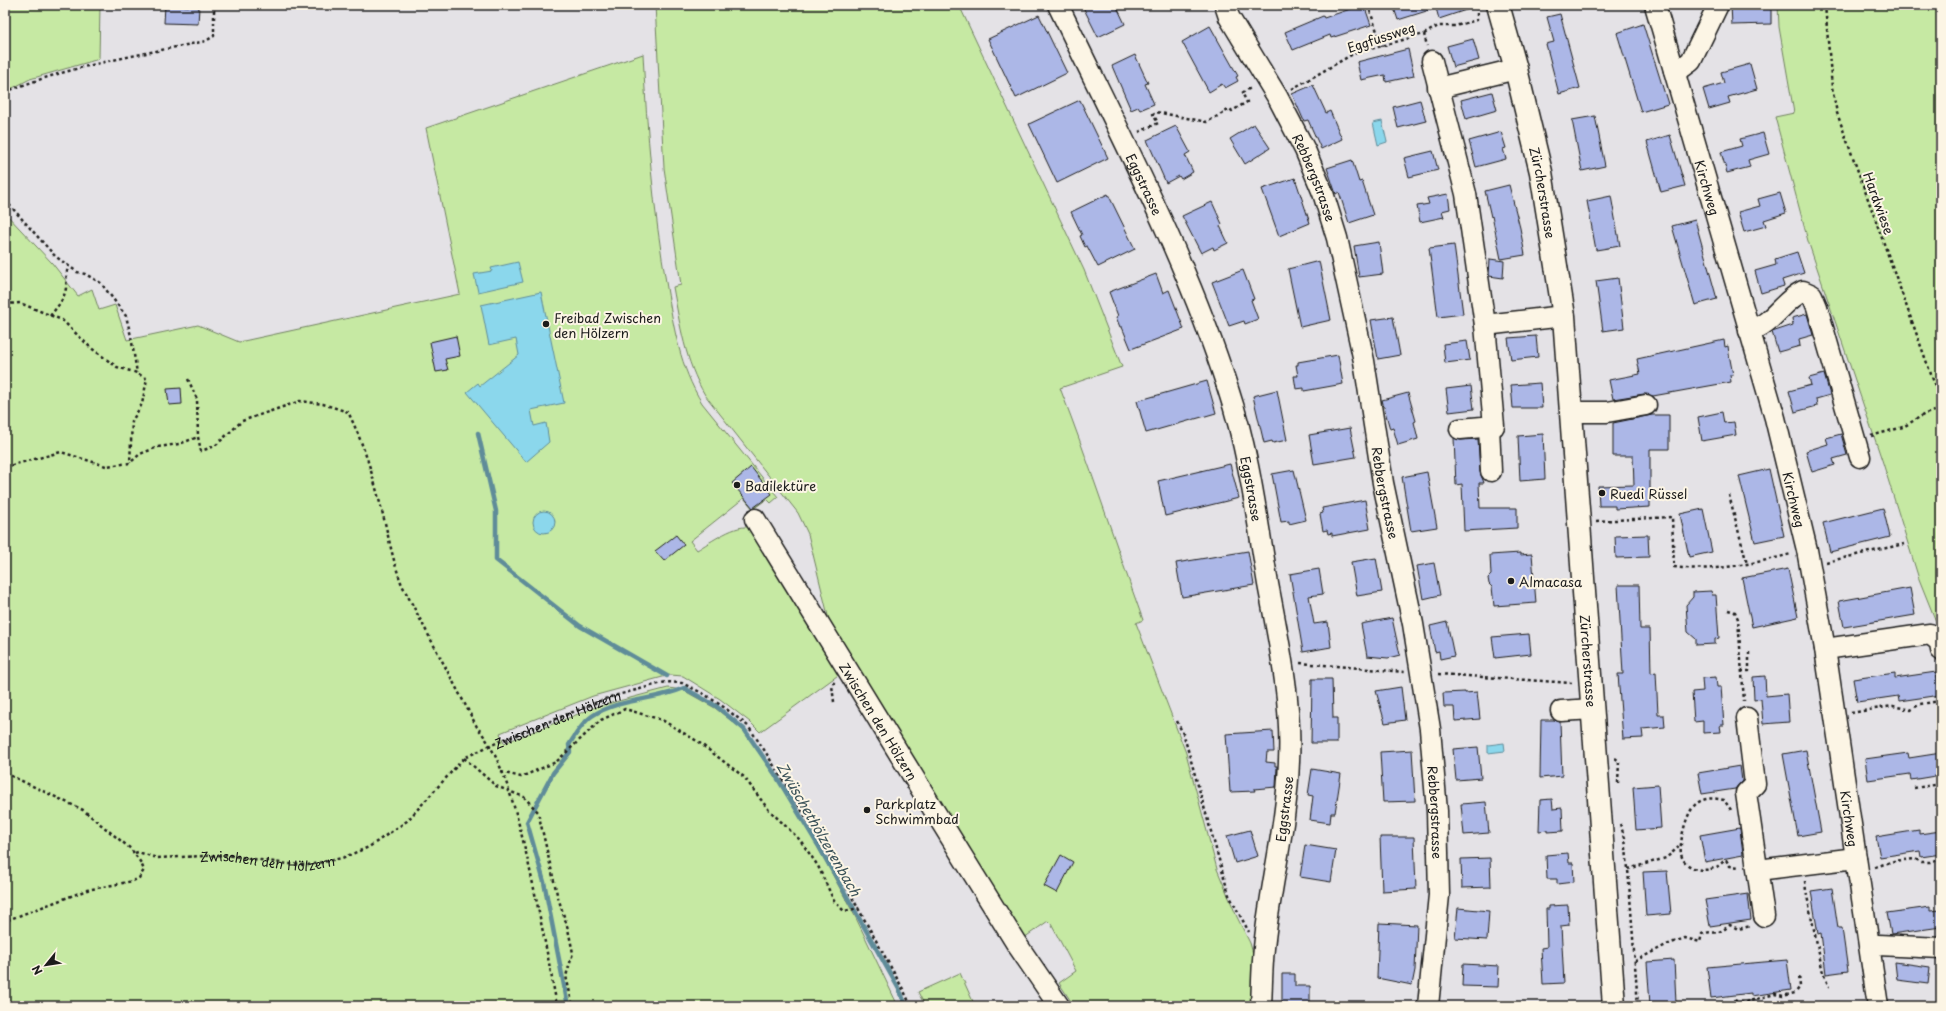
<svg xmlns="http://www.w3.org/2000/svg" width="1946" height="1011" font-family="'Playpen Sans',sans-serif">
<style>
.green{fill:#c6e9a3;stroke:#718260}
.water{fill:#8bd7ec;stroke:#5f8c99}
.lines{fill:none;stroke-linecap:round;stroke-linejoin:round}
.stream{stroke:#5f8c99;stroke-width:4.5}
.building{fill:#acb7e7;stroke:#1c1c1c}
.minor-casing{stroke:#1c1c1c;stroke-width:23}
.major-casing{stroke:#1c1c1c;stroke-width:25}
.path{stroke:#1c1c1c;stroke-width:2.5;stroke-dasharray:3 3;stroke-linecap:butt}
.minor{stroke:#fcf5e5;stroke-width:20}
.major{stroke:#fcf5e5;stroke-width:22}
.poi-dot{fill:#1c1c1c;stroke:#fcf5e5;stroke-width:1.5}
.labels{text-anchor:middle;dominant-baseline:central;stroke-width:4;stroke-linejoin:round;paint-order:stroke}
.street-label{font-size:13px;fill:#1c1c1c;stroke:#fcf5e5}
.poi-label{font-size:13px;fill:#1c1c1c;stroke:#fcf5e5;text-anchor:start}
.water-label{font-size:14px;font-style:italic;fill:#3d545a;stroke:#fcf5e5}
</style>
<rect width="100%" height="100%" fill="#e4e2e6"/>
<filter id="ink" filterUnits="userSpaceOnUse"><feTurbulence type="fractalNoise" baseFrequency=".025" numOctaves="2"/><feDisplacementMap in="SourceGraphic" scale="8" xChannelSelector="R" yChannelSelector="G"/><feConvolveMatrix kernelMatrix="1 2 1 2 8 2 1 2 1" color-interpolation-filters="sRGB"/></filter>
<g filter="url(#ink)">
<path class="green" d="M5 5H100L99 59 30 79 5 92Z
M655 5H959L1084 270 1122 367 1060 388C1090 465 1115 543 1143 620L1136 623 1186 753 1217 869 1237 917 1250 943 1256 964 1254 1006H1074L1059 983 1076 971 1051 924 1048 921 1021 940 831 628 808 534 798 513 705 395C685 361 680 325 673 287L681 285 664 168Z
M1778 5H1941V634L1919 579 1883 463 1808 241 1775 117 1794 113 1779 27Z
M643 54C647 132 653 210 667 288 674 329 680 367 702 403L778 497 771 503 767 499 753 509 744 498 690 541 697 550C709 543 738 522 751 528L841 673 760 732 750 722 720 699 683 676 670 675 593 696 500 733 504 743 596 707 668 688 683 690 715 708 743 730 774 775 817 846 856 918 898 1006H5V213L52 263 78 296 92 289 99 310 115 305 127 340 198 325 239 342 460 294 426 128Z
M960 973 975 1006H925L918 992Z"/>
<path class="water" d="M1382 121 1387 142 1378 145 1373 123Z
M518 262 523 282 478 292 474 274 492 271 491 268Z
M541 292 564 403 531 410 534 426 546 423 549 442 526 462 467 392 478 383 480 386 519 355 516 339 489 345 481 305Z
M533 522a11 11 0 1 1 22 0a11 11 0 1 1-22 0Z
M1504 743 1505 751 1488 753V745Z"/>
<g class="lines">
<path class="stream" d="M478 433 496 511V560L580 626 667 676
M568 1006 544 882 527 822 553 773 570 752 569 745C575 735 583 722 592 716 619 698 655 701 684 688L716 706 744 729 775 774 818 845 900 991 906 1006"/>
</g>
<path class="building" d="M165 5 199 7 198 24 164 23Z
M1082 5H1116L1125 24 1098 37Z
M1362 5H1364L1371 25 1331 38 1330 35 1293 50 1285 32 1323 16 1324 18Z
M1393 5H1474L1475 7 1439 19 1436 8 1398 20Z
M1731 5H1771V24L1732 25Z
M1560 14 1580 88 1559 94 1546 44 1554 42 1547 17Z
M1039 15 1067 73 1016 98 988 39Z
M1643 24 1668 104 1641 112 1617 33Z
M1210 26 1238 76 1236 77 1238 81 1225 88 1222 84 1209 92 1182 42Z
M1473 39 1479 60 1453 67 1447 46Z
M1408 49 1414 76 1386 82 1385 75 1361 80 1357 62Z
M1135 55 1148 83 1145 84 1154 104 1140 110 1138 107 1131 110 1112 66Z
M1750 64 1757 89 1728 97 1730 103 1709 109 1703 89 1724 83 1721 72Z
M1313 85 1326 113 1330 111 1342 139 1321 149 1308 120 1304 121 1292 94Z
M1492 92 1497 110 1466 119 1461 100Z
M1080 100 1108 158 1057 183 1029 124Z
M1420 100 1426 121 1398 128 1393 107Z
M1595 116 1605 166 1582 171 1572 120Z
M1254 124 1270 148 1245 164 1230 139Z
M1176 126 1190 152 1185 155 1193 172 1181 179 1179 176 1166 183 1147 140Z
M1501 132 1506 148 1503 149 1506 159 1476 167 1469 141Z
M1763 133 1769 154 1748 160 1750 167 1727 173 1721 152 1742 146 1740 139Z
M1670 135 1685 186 1661 192 1647 142Z
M1433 151 1438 170 1409 177 1404 158Z
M1352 160 1359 182 1362 181 1373 215 1349 223 1339 192 1336 194 1327 168Z
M1295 178 1310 223 1279 236 1262 189Z
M1509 185 1520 228 1525 255 1501 259 1492 216 1491 217 1485 191Z
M1780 193 1786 213 1764 220 1766 226 1744 232 1738 212 1760 206 1758 199Z
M1108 194 1135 249 1098 267 1087 246 1085 247 1080 236 1082 235 1071 212Z
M1448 194 1450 209 1442 211 1444 217 1420 222 1417 206 1429 204 1427 198Z
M1611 196 1620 246 1596 250 1587 201Z
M1212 202 1222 224 1220 226 1228 243 1214 250 1213 247 1201 253 1182 216Z
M1695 220 1717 299 1695 305 1672 226Z
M1379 242 1383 274 1359 277 1354 246Z
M1454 245 1463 314 1438 317 1429 248Z
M1797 252 1804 273 1782 280 1784 286 1761 293 1755 271 1776 265 1775 259Z
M1490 259 1504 261 1503 278 1489 276Z
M1319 261 1331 320 1300 327 1288 269Z
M1243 270 1254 299 1251 300 1258 319 1245 324 1244 321 1229 326 1212 282Z
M1156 274 1163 293 1169 290 1184 329 1131 349 1122 327H1120L1116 317 1118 316 1109 292Z
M1618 278 1624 328 1603 331 1596 281Z
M1807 314 1813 335 1799 339 1800 346 1778 352 1772 332 1793 325 1792 318Z
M1393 317 1400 355 1378 359 1371 320Z
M456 336 460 356 445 359 448 370 436 372 430 342Z
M1536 336 1538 357 1511 360 1508 338Z
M1724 340 1725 347 1728 346 1729 354 1733 375H1730L1731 382 1653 396 1644 394 1613 399 1609 380 1640 374 1637 359Z
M1467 341 1470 360 1445 363 1443 344Z
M1338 355 1343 384 1304 391V388L1296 389 1294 376H1298L1296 365H1298V362Z
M1824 374 1830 395 1816 399 1817 406 1795 412 1789 391 1811 385 1809 378Z
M1207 381 1216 413 1146 433 1137 401Z
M1540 383 1542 408H1513L1511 385Z
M1471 386 1474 409 1449 412 1446 389Z
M181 388 182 404 169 405 167 389Z
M1277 390 1287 440 1273 443 1272 441 1264 443 1253 396Z
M1408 393 1416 421 1414 422 1418 439 1398 445 1393 428 1390 429 1382 400Z
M1722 412 1724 423 1734 422 1736 435 1702 441 1698 417Z
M1652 415H1669V449H1650V507L1615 509V506H1599L1598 486 1634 485 1633 456H1613V423Z
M1350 428 1356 457 1314 464 1309 435Z
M1543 434 1545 479 1520 481 1518 436Z
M1841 434 1847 455 1833 459 1835 465 1812 472 1806 451 1828 444 1826 438Z
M1454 438 1461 440 1478 439 1480 472 1484 483H1479L1480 508H1517V528L1464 531 1462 484 1456 485Z
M1230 464 1239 498 1165 516 1158 481Z
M751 467 772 494 753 508 732 483Z
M1769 469 1784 536 1755 542 1739 476Z
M1294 470 1306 520 1289 524V521L1281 522 1272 474Z
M1427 472 1437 527 1411 531 1402 477Z
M1365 500 1370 529 1332 536V533L1328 534 1327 530 1323 531 1320 514 1323 513 1322 508Z
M1883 508 1890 537 1830 552 1823 523Z
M1703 509 1712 552 1689 557 1680 514Z
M676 535 684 545 664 561 655 551Z
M1648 535 1649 557 1616 558 1615 536Z
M1248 551 1254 585 1182 597 1176 563Z
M1520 553V555L1532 554 1536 603 1494 606 1492 587 1489 584 1488 578 1491 575 1490 555Z
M1376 558 1382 592 1357 596 1351 562Z
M1434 563 1440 595 1423 599 1417 566Z
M1319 569 1323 594 1309 596 1314 624 1328 622 1331 647 1303 652 1290 574Z
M1788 569 1798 617 1752 627 1742 578Z
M1618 585H1639L1640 629H1650L1651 673 1656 672 1658 715H1664L1665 727 1642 729 1643 738 1623 739 1618 674H1623Z
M1910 588 1915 615 1844 627 1839 601Z
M1711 591 1712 595H1716L1719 638 1715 639V644L1696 645V639L1688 632 1686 605 1693 597V592Z
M1392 618 1400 655 1388 658 1367 656 1361 624Z
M1447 622 1454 656 1440 659 1439 651 1435 652 1430 626Z
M1529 634 1531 654 1495 658 1492 637Z
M1936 672 1940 695 1899 701 1898 696 1857 702 1853 679 1895 673V678Z
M1765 676 1766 696 1787 694 1789 722 1763 724 1761 699 1754 700 1753 677Z
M1716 677 1717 687H1721L1724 725H1720L1721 732 1703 733V721L1694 722 1692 692 1703 691 1702 678Z
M1312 679H1332L1333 718H1337V743H1311Z
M1401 687 1405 720 1385 723 1376 691Z
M1465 692V693L1477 692 1480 719 1455 721 1454 707H1444L1443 693Z
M1541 720H1554L1560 722 1562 776 1540 778Z
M1273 731 1274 752H1267L1266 762 1275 763V766H1277L1276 787 1254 789 1255 791 1230 792 1226 734Z
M1478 747 1481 778 1456 780 1453 749Z
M1412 750 1415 801 1383 802 1380 752Z
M1806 750 1821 832 1798 836 1783 754Z
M1908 753 1909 758 1941 753V775L1911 780 1910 774 1868 780 1865 759Z
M1740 766 1742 781 1735 789 1702 794 1698 773Z
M1312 769 1341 774 1335 813H1331L1330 823 1310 820 1313 796 1308 795Z
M1658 785 1661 828 1636 830 1633 787Z
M1552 799 1553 809 1562 808 1563 831 1548 832V830L1539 831 1540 800Z
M1486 802 1489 833 1464 835 1461 804Z
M1740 828 1743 855 1705 862 1700 835Z
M1250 830 1258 856 1235 863 1227 836Z
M1919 830V834L1941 831V854L1921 857 1920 851 1880 857 1876 837Z
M1380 837H1414L1416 889 1382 891Z
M1305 845 1336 850 1331 882 1300 877Z
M1568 853 1569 863H1573L1574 882 1557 884V879H1547L1546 855Z
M1061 855 1073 862 1057 893 1044 886Z
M1490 858 1491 887 1462 888 1461 859Z
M1667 871 1671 914 1646 916 1643 872Z
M1832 888 1838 928H1842L1848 971 1826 974 1821 933 1818 934 1811 891Z
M1748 894 1751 920 1710 926 1705 900Z
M1568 905 1569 925 1561 926 1564 983 1543 984 1541 948 1547 947 1546 909H1549V906Z
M1930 907V911L1941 910V927L1891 934 1887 913Z
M1458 908 1489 911 1487 940 1455 938Z
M1379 923 1417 925 1415 970 1412 985 1377 978Z
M1674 960 1676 1003 1650 1005 1647 962Z
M1787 960 1791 990 1751 996V993L1711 998 1707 967Z
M1895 962 1930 967 1928 984 1897 980Z
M1463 964 1499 966 1498 987 1462 986Z
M1282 974H1295V986H1310V1006H1282Z"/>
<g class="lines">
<defs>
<g id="minor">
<path id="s2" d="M1058 5C1118 130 1186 257 1228 389 1249 452 1257 519 1268 584 1279 642 1292 702 1289 761 1287 824 1270 886 1264 948 1262 967 1262 987 1261 1006"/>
<path id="s3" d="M1225 5 1229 17 1278 98 1305 150 1323 193 1337 238 1364 361 1383 483 1413 624 1430 729 1437 811 1439 895 1428 1006"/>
<path id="s4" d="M1655 5 1775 418 1807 550 1825 649 1878 1006"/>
<path d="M1432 61 1466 194 1485 325 1494 426 1460 429"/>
<path d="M1674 70 1683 67 1691 61 1718 5"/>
<path d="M1438 88 1516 69"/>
<path d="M1485 325 1564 316"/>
<path d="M1749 331C1772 325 1782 301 1803 291L1812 295 1817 307 1860 457"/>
<path d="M1572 412H1607L1646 405"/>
<path d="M1489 427 1491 471"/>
<path id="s5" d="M755 519 951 838 1016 943 1059 1006"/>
<path d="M1825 649 1930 634 1940 642 1941 650"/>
<path d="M1561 711 1593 709"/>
<path d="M1747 718 1755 784 1746 793 1764 916"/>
<path d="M1758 870 1856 858"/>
<path d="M1870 946 1878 945 1941 948"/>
</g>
<g id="major">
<path id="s6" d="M1498 5 1516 69 1541 172 1564 316 1614 1006"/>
</g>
</defs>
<use href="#minor" class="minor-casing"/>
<use href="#major" class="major-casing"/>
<g class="path">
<path d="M1368 5 1382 46"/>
<path d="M1825 5 1832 88 1837 113 1941 402"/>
<path d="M1424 34 1438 26H1455L1477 20V8H1479"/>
<path d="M1292 89 1353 54 1424 34 1427 46"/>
<path d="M5 92C70 66 138 55 206 41L214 36V5"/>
<path d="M1139 132 1158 123 1153 114 1156 112 1207 122 1230 109 1232 111 1247 102 1242 93 1252 87"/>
<path d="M5 200 55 256 77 272 85 274 101 283 126 316 131 336 137 373"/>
<path d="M5 304 20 303 62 320 91 348 117 367 137 373 147 379 142 404 132 421 130 463"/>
<path d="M50 316C57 307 64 300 66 288 67 280 65 274 69 266"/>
<path d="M188 379 197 399 198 437 201 451 215 446 242 421 300 401 323 404 348 412C365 446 376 486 385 523 390 544 394 564 402 585L477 727C504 759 517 816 527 857 538 906 548 956 557 1006"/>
<path d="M1871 436 1903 427 1925 414 1941 409"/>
<path d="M5 467 61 452 106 466 130 463 140 454 158 447 179 444 198 437"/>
<path d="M1729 495 1747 564"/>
<path d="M1596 521 1672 517 1674 567C1714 572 1753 564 1791 554"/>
<path d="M1826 562 1904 544"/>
<path d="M1728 610 1735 612 1738 619 1744 701"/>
<path d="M1300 663 1405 672"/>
<path d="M1741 671H1749V651"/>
<path d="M1438 674 1572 683"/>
<path d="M834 702 832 685 835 682"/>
<path d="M1851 713 1893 706 1911 710 1920 704 1941 701"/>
<path d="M1177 721 1184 736 1229 895 1249 932"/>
<path d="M464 758 496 786 524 797 538 812 557 894 568 929 573 953 566 976 573 1006"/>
<path d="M1615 758 1619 761 1618 783"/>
<path d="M501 772 521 777 556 762 601 720 625 709 662 720 697 741 744 777 768 809 800 840 818 866 834 901 844 911 859 908"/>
<path d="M5 773 83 810 131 849 141 863 144 870 139 878 133 881 87 890 5 921"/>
<path d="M1914 788 1941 784"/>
<path d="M1731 810 1724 800C1715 798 1706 797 1697 803 1687 810 1679 841 1681 854 1684 868 1701 873 1714 868 1718 867 1722 862 1726 860L1730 866 1740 867"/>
<path d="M1620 824 1625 838 1628 869 1638 1006"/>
<path id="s1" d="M135 853 138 852 157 858 226 855 288 864 308 865 342 858 369 847 407 821 464 758 489 746 610 697 666 682 682 683 704 694 725 708 748 726 763 748 822 843 904 991 911 1006"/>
<path d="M1875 867 1894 861 1915 859 1922 862H1930L1941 858"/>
<path d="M1628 869 1666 858 1681 845"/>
<path d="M1805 881 1806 891 1823 973 1829 987"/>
<path d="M1635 961 1666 945 1685 938 1700 942 1702 934C1716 929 1714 938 1730 925L1738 929 1751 926"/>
<path d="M1734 1006V1000L1742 1003 1775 994 1783 996 1795 993 1800 987 1799 975"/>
</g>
<use href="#minor" class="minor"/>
<use href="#major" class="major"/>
</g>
</g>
<g class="poi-dot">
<circle cx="546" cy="324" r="4"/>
<circle cx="737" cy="485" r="4"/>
<circle cx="1602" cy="493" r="4"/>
<circle cx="1511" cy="581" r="4"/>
<circle cx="867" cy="810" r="4"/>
</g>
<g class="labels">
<g class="street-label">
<text transform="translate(1381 37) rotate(-18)">Eggfussweg</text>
<text stroke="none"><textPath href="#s3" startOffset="195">Rebbergstrasse</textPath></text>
<text stroke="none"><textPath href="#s2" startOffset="199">Eggstrasse</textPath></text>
<text stroke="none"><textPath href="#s4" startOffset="190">Kirchweg</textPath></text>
<text stroke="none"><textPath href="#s6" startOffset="193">Zürcherstrasse</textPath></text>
<text transform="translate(1879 203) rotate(70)">Hardwiese</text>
<text stroke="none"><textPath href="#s2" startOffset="523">Eggstrasse</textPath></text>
<text stroke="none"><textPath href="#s3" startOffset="519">Rebbergstrasse</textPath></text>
<text stroke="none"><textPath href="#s4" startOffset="514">Kirchweg</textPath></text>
<text stroke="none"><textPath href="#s6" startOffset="664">Zürcherstrasse</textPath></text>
<text stroke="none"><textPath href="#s1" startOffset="471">Zwischen den Hölzern</textPath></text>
<text stroke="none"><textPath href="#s5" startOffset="237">Zwischen den Hölzern</textPath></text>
<text transform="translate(1284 809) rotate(-83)">Eggstrasse</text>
<text stroke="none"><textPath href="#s3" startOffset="843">Rebbergstrasse</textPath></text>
<text stroke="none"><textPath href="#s4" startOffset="838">Kirchweg</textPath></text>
<text stroke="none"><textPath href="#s1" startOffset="134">Zwischen den Hölzern</textPath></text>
</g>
<g class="poi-label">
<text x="554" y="317">Freibad Zwischen<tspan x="554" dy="15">den Hölzern</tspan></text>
<text x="745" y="485">Badilektüre</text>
<text x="1610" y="493">Ruedi Rüssel</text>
<text x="1519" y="581">Almacasa</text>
<text x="875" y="803">Parkplatz<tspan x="875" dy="15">Schwimmbad</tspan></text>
</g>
<g class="water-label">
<text transform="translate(819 829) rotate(60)">Zwüschethölzerenbach</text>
</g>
</g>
<rect width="1946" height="1011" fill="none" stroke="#fcf5e5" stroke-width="20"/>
<rect x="10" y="10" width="1926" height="991" fill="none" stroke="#1c1c1c" stroke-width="1.5" filter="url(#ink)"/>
<g transform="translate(46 965) rotate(240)" stroke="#fcf5e5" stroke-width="3" paint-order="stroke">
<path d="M0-3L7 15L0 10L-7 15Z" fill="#1c1c1c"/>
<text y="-6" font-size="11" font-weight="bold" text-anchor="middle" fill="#1c1c1c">N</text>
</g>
</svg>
